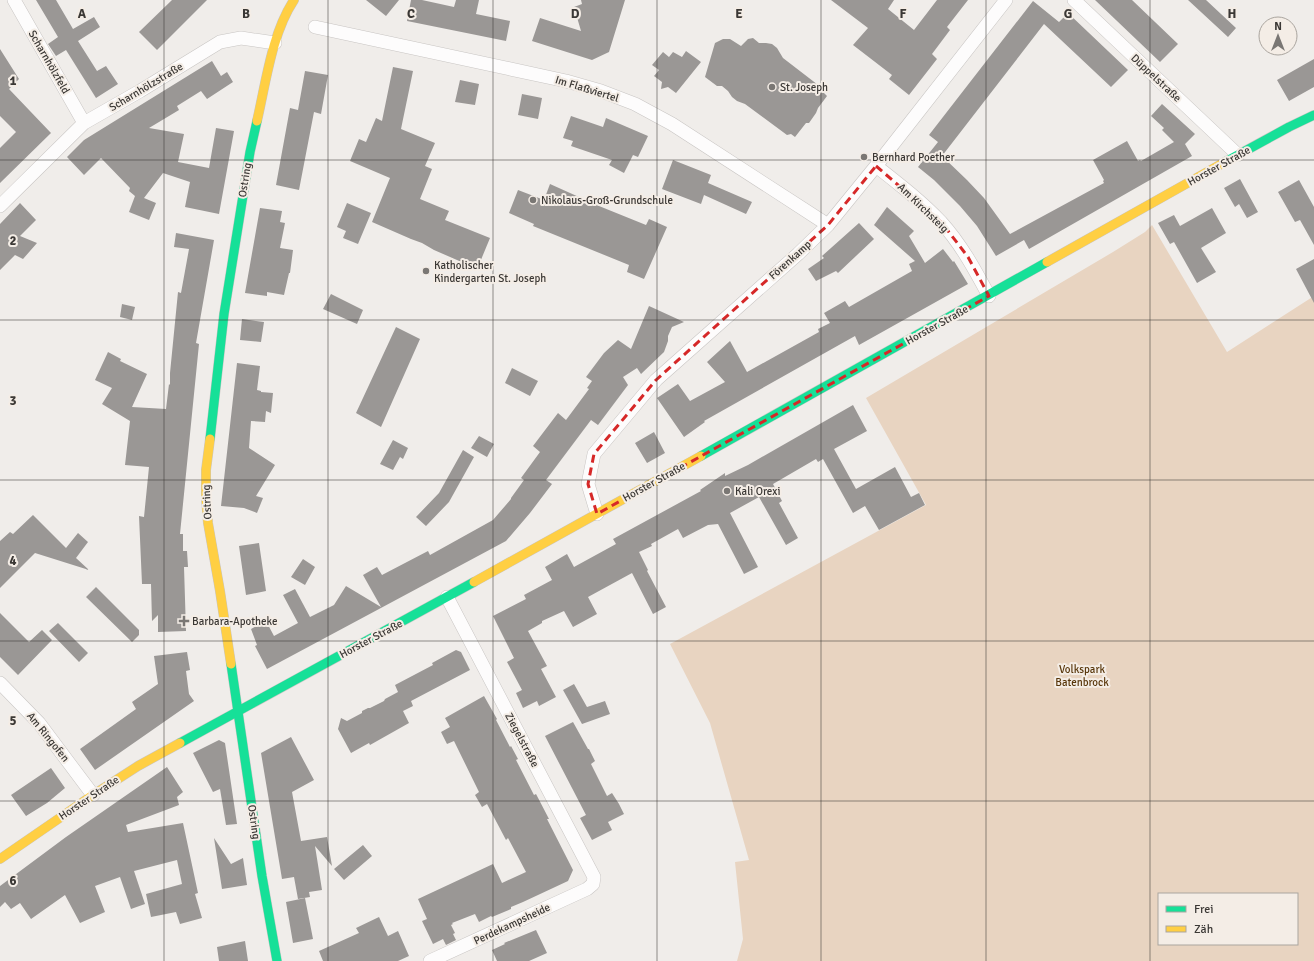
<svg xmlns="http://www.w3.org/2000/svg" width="1314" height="961" font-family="Signika,sans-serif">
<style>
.green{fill:#e8d4c1;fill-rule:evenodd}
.building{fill:#9a9795}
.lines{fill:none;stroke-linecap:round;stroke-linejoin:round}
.street-casing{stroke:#c8c5c3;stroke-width:14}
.fast-casing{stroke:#c8c5c3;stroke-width:10}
.slow-casing{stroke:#c8c5c3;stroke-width:10}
.street{stroke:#fdfcfc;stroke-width:13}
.fast{stroke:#16e098;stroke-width:9}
.slow{stroke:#ffcf43;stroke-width:9}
.marked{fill:none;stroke:#d62828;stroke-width:3;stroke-dasharray:8 5;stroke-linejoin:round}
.grid{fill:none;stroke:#3b3835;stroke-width:1;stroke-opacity:0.55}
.poi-dot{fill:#7a7774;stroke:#f4ede6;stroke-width:1.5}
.labels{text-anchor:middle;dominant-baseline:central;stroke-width:4;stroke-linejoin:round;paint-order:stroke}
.street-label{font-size:11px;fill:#3b3835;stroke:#f4ede6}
.poi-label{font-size:11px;fill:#3b3835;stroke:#f4ede6;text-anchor:start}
.park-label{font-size:11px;fill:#58360a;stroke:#f4ede6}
.grid-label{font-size:13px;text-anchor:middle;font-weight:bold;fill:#3b3835;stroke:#f4ede6;stroke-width:4;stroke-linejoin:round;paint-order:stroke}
</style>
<rect width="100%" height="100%" fill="#f0edea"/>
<path class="green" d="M1152 225 1227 352 1314 296V961H737L743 939 735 862 749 860 710 723 670 644 926 505 866 398 1113 252 1145 232ZM1159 894H1297V944H1159Z"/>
<path class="building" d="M36 0H56L73 29 94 17 100 27 78 41 97 71 106 66 118 84 96 98 66 50 56 56 48 44 58 37Z
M172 0H207L157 50 139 32Z
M366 0H399L386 16Z
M411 0H422L454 7 456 0H479L476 14 510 21 506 41 407 21Z
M581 0H625L609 52 592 60 532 41 540 18 581 31 574 7 582 4Z
M831 0H894L888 9 914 30 937 0H968L947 27 950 30 932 54 937 59 909 95 889 79 892 75 853 45 868 28Z
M1095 0H1132L1178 44 1160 62Z
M1188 0H1206L1236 28 1228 37Z
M1033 1 1059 22 1068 13 1128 70 1111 87 1044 24 942 156 967 180 984 198 1010 234 1104 183 1103 181 1104 180 1093 160 1127 141 1138 161 1140 160 1141 161 1174 142 1162 130 1164 128 1151 116 1162 104 1195 134 1185 144 1192 156 1029 249 1024 240 996 256 977 226 960 206 934 180 918 167 938 142 929 135Z
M753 38 759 43H766L772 44 777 48 783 58 822 88 823 92 827 96 818 108 816 113 809 123H806L795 137 791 134 787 135 745 104 737 101 732 97 728 91 722 86H717L705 77 715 43 723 39H730L741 46 748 39Z
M0 49 19 79 9 89 51 133 0 183V148L16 132 0 116Z
M686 51 701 62 676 93 668 87 661 89 662 82 654 76 659 70 652 65 663 52 669 57 673 52 682 57Z
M1314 59V87L1289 101 1277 80Z
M212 61 221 76 227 72 233 82 207 99 201 91 177 106 179 110 149 128 184 134 178 162 209 168 216 128 234 131 219 214 185 207 190 182 163 173 144 198 156 203 149 220 129 212 135 196 129 191 130 188 101 158 84 175 67 157 84 140Z
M393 67 413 71 401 129 435 143 425 166 432 169 420 199 449 211 445 220 490 238 478 267 471 264V266L457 260 434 250 422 243 411 239 372 222 390 178 350 161 359 139 366 142 376 118 382 121Z
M305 71 328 75 321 114 314 112 299 190 276 185 290 108 298 110Z
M460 80 479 84 475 105 455 102Z
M522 94 542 98 538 119 518 115Z
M571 116 603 127 606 118 648 136 638 157 633 155 624 173 609 165 612 160 571 146 573 141 563 138Z
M673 160 711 175 708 183 752 202 746 214 704 195 701 204 662 189Z
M1240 179 1258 212 1247 218 1239 204 1235 207 1224 188Z
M1299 180 1314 207V245L1300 220 1295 222 1278 192Z
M550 184 599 206 646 225 649 219 667 227 644 279 627 272 629 265 533 226 534 224 509 213 518 190 544 200Z
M20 203 36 220 20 236 37 243 23 259 15 255 0 270V224Z
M347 203 371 213 358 244 343 238 346 231 337 227Z
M887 207 914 231 909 236 925 263 943 249 953 262 954 261 968 284 859 345 855 336 704 421 705 422 684 437 657 398 678 384 690 401 725 382 707 362 730 341 747 372 819 332 818 329 830 323 824 313 845 301 849 307 912 271 909 264 915 261 874 225Z
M260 208 282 211 280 222 285 223 280 248 293 250 290 273H289L284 295 267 292V296L245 293Z
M1212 208 1226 233 1201 248 1216 272 1197 283 1174 242 1170 244 1158 223 1174 215 1180 226Z
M859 223 874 239 838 273 836 271 816 281 808 269 824 258 822 256Z
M176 233 214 240 196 343 199 344 180 534H183V551H187L188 567H184L186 631 158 632V615L152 621 151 584H142L139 516 144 517 149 467 125 465 130 421 102 404 112 388 95 380 108 352 121 359 120 361 147 374 132 407 166 409 169 384 170 385V373L178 292 181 293 189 249 174 247Z
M1314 259V303L1296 269Z
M331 294 363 310 357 324 323 309Z
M122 304 135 307 132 320 120 317Z
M649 306 684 322 672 327 668 336V341L664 352 641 374 637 368 623 377 628 385 598 425 591 420 546 480 552 484 530 513 506 541 267 669 255 646 257 645 251 629 266 621 274 636 298 623 283 595 295 589 310 617 334 605 346 586 381 607 363 575 377 567 382 575 428 551 430 555 493 520 511 499V498L524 480 521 478 540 452 533 446 558 413 566 420 589 389 587 388 592 381 586 377 604 353 618 340 631 349Z
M242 319 264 322 261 342 240 340Z
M396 327 420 339 381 427 356 413Z
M237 363 260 366 257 390 261 391V392L273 393 271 413 266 411 265 422 251 421 249 448 275 465 256 496 263 498 257 513 244 508 221 506Z
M512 368 538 381 530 396 505 383Z
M853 405 867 431 834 449 856 489 895 467 911 497 919 493 925 505 879 530 865 506 853 513 823 459 818 462 816 459 773 484 782 501 779 503 798 538 786 545 759 497 730 513 758 567 744 574 718 524 708 525 683 538 678 529 651 544 652 546 639 552 648 570 647 571 666 607 653 614 632 573 588 597 597 614 573 627 564 611 542 621V623L528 631 547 666 541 669 556 697 539 706 537 701 523 708 516 693 522 690 507 662 514 658 493 616 526 599 524 595 552 580 545 567 567 554 574 567 616 544 613 539 701 491 700 490 725 473V476L748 465Z
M654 432 665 453 647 463 635 443Z
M479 436 494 444 487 457 471 448Z
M393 440 408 448 403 459 400 457 393 470 380 464Z
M463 450 474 457 449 502 426 526 416 517 439 493Z
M33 515 66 548 78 533 88 542 76 558 89 570 35 553 0 588V541L10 532 13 534Z
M259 543 266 591 246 595 239 546Z
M303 559 315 567 305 585 291 577Z
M96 587 139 630V635L132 642 86 597Z
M0 613 29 642 42 630 52 640 18 675 0 657Z
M58 623 88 653 79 662 49 631Z
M456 650 461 652 470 670 411 701 413 706 403 711 409 723 370 745 369 743 351 753 338 729 341 718 347 721 362 713V711L368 708H370L384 701 385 699 398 692 395 685 433 665 432 663Z
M187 652 190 670 186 671 189 694 194 701 95 770 80 749 136 709 132 702 158 684 154 656Z
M574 684 587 707 605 701 610 714 582 724 563 690Z
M484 696 497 719 496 720 510 747 511 746 518 759 516 760 534 795 536 794 549 819H547L573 870 568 881 523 902 511 907V909L492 917 491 916 479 922 475 914 452 923 453 924 451 925 455 933 453 934 456 940 446 945 443 939 433 944 422 921 427 919 418 899 493 864 502 883 526 872 508 838 506 840 487 804 482 807 475 795 479 792 454 741 447 744 441 732 450 727 445 718Z
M573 722 588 749H589L595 761 591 764 607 796 612 793 619 804 624 814 608 822 612 830 592 840 580 818 586 815 545 736Z
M291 737 314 780 292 792 301 841 327 837 332 866 315 846 322 890 309 892 310 897 298 899 294 877 282 879 261 753Z
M219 740 225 743 237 824 226 825 220 789 213 792 193 753Z
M167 767 183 792 177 797 179 805 126 825 128 832 183 823 198 893 195 894 202 918 180 924 176 912 151 917 146 894 182 884 177 860 134 871 145 904 131 909 120 877 95 886 105 912 80 923 65 895 31 919 20 903 11 909 5 902 0 907V886L66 837Z
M51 768 65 788 47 803 26 816 11 795Z
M214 838 231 864 243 858 247 885 222 889Z
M363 845 372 856 344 880 334 869Z
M305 898 313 939 293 943 286 902Z
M379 917 388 936 398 931 409 956 398 961H323L319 951 359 933 356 928Z
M536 930 547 953 529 961H497L492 950 505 944 504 943Z
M245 941 248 961H219L217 947Z"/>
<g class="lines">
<defs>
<path id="street" d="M14 0 84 123
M1074 0 1238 155
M315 27 566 81 601 91 635 104 672 124 828 225
M876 166C899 184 921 201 941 222 961 244 975 270 989 296
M0 206 84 123 140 91 220 42 241 38 275 43
M597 514 588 484 594 454 656 380 798 254 828 225 876 166 1006 0
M0 683 39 723 93 795
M430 961 587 889 593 884 594 877 447 597"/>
<path id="fast" d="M1225 162 1289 127 1314 115
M210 439 224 314 250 152 257 121
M701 456 1047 262
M231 664 262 876 277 961
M180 743 474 582"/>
<path id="slow" d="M257 121C266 82 272 33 294 0
M1047 262 1225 162
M210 439 206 470V498L208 523 220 591 231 664
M474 582 701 456
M0 859 93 795 138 766 180 743"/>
</defs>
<use href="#street" class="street-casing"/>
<use href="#fast" class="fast-casing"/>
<use href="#slow" class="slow-casing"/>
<use href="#street" class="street"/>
<use href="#fast" class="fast"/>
<use href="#slow" class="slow"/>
</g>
<path class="marked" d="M876 166 942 223 968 257 989 296 597 514 588 484 594 454 656 380 828 225Z"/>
<path class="grid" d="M164 0V961M328 0V961M493 0V961M657 0V961M821 0V961M986 0V961M1150 0V961M0 160H1314M0 320H1314M0 480H1314M0 641H1314M0 801H1314"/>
<g class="poi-dot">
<circle cx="772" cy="87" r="4"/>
<circle cx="864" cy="157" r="4"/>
<circle cx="533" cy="200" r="4"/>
<circle cx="426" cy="271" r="4"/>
<circle cx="727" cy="491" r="4"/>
<path d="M182 615h4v4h4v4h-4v4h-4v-4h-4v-4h4z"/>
</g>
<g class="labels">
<g class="street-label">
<text transform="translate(49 62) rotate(60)">Scharnhölzfeld</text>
<text transform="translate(1156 78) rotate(43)">Düppelstraße</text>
<text transform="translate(146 87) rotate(-31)">Scharnhölzstraße</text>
<text transform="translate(587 89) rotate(17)">Im Flaßviertel</text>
<text transform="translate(1219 166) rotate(-29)">Horster Straße</text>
<text transform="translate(245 180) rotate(-81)">Ostring</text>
<text transform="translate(923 208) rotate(44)">Am Kirchsteig</text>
<text transform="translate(790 260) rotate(-42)">Förenkamp</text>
<text transform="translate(937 325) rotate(-29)">Horster Straße</text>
<text transform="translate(654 482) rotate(-29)">Horster Straße</text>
<text transform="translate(207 502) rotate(-93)">Ostring</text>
<text transform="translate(371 639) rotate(-28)">Horster Straße</text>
<text transform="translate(48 737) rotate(51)">Am Ringofen</text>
<text transform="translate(522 740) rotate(62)">Ziegelstraße</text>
<text transform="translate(89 798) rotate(-34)">Horster Straße</text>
<text transform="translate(254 822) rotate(82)">Ostring</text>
<text transform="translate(512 924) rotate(-25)">Perdekampsheide</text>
</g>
<g class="poi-label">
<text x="780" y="87">St. Joseph</text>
<text x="872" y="157">Bernhard Poether</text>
<text x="541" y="200">Nikolaus-Groß-Grundschule</text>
<text x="434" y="265">Katholischer<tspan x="434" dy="13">Kindergarten St. Joseph</tspan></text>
<text x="735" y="491">Kali Orexi</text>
<text x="192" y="621">Barbara-Apotheke</text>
</g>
<g class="park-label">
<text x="1082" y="669">Volkspark<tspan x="1082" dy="13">Batenbrock</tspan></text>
</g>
</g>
<g class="grid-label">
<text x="82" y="18">A</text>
<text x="246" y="18">B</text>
<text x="411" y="18">C</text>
<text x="575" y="18">D</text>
<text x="739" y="18">E</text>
<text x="903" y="18">F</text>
<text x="1068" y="18">G</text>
<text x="1232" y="18">H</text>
<text x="13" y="85">1</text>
<text x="13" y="245">2</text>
<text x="13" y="405">3</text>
<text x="13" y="565">4</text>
<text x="13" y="725">5</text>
<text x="13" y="885">6</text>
</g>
<rect x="1158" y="893" width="140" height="52" fill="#f4ede6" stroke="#aaa59f"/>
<rect x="1166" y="906" width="20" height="6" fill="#16e098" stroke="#aaa59f"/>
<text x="1194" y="913" font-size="12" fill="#3b3835">Frei</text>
<rect x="1166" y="926" width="20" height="6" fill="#ffcf43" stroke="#aaa59f"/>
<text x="1194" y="933" font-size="12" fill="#3b3835">Zäh</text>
<g transform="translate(1278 36)"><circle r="19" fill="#f4ede6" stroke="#aaa59f"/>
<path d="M0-3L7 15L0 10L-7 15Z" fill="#7a7774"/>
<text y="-6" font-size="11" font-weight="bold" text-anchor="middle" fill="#3b3835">N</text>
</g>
</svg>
